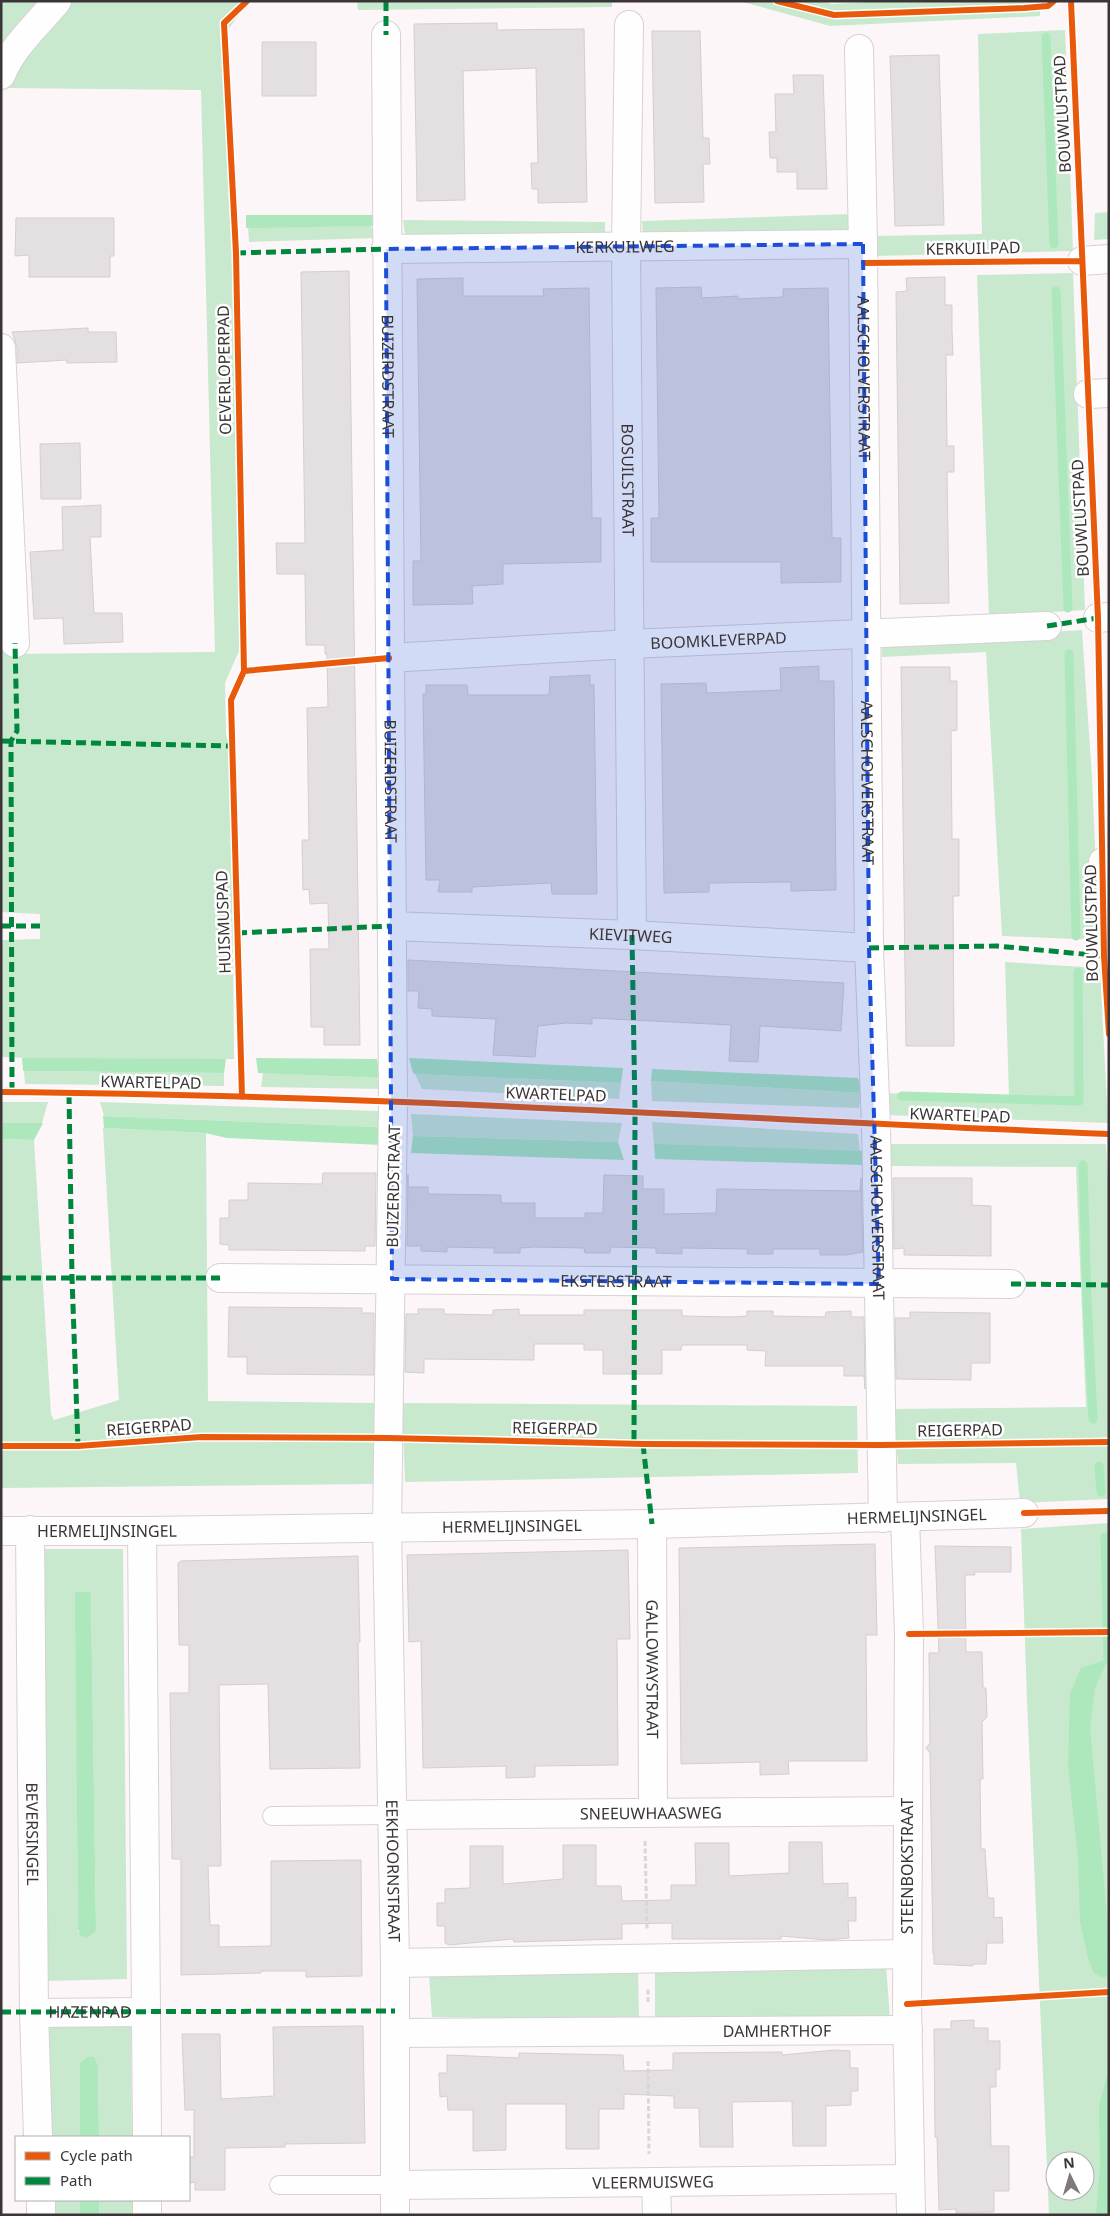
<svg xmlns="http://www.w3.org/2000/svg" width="1110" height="2216" font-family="'Noto Sans',sans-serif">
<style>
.green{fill:#c8e9ce;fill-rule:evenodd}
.water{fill:#ace8bb}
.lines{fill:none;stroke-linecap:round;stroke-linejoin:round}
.stream{stroke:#ace8bb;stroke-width:9}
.building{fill:#e4dfe0;stroke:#d3ced0}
.lane-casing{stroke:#d7d1d3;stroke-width:20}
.street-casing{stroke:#d7d1d3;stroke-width:30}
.path{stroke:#dad6d8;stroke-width:3;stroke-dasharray:5 2.5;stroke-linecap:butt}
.lane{stroke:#fffefe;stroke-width:18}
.street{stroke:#fffefe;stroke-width:28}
.quiet{stroke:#00873e;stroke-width:5;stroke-dasharray:10 5;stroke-linecap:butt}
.cycleway-casing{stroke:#fff;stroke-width:9}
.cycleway{stroke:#e8590c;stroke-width:6}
.marked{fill:#1d4ed8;fill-opacity:0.2;stroke:#1d4ed8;stroke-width:4;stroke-dasharray:10 6;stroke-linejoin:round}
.labels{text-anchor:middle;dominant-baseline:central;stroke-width:5;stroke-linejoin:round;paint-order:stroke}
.street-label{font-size:16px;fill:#3b3537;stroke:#fff}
</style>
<rect width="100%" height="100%" fill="#fcf6f8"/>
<path class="green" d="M1 1H45L1 61Z
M74 1H249L227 31 243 642 225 683 226 735 231 746 234 1059H54L1 1057V940L40 939V914L1 912V584L6 654 215 652 201 90 3 88 33 45Z
M357 1H612V7L358 10Z
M739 1H822L832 4 889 1H1040V16L830 26Z
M1065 30 1073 251 875 256 874 236 982 234 978 34Z
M1109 212V239L1094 240 1095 213Z
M851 214V231L643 234 642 221Z
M403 220 605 222V236L405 234Z
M371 226 376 238 249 242 248 227Z
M1073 273 1085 610 989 616 977 275Z
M1082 630 1092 777 1099 940 1002 936 986 652 882 657V646L986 636Z
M1005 962 1100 968 1108 1123 885 1115 886 1093 1009 1097Z
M24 1071 224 1073V1086L25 1084Z
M263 1073 377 1078 382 1089 261 1087Z
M415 1074 621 1083 619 1099 422 1089Z
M651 1081 861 1093 859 1108 652 1101Z
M1 1102H48L42 1123H1Z
M100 1102 379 1111V1127L104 1116Z
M411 1114 622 1123 618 1142 413 1136Z
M652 1122 858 1134 860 1151 654 1145Z
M103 1128 206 1133 208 1401 375 1403 374 1484 1 1488V1139L34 1140 51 1414 54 1420 119 1400Z
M886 1144H1106L1109 1195V1499L1020 1503 1016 1463 898 1464 894 1409 1086 1407 1076 1167 887 1166Z
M402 1403 857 1406 858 1473 405 1482Z
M1109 1523V2215H1049L1027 1699 1021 1529ZM1055 2161H1085V2191H1055Z
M39 1549H123L127 1979 44 1981ZM76 1592H90L91 1594 96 1928 78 1932Z
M886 1965 890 2018 655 2021V1968Z
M638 1969 639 2019 432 2017 429 1975Z
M131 2023 132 2137H99L98 2066 80 2063V2137H47L46 2025Z
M48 2200H80V2215H48Z
M99 2200H132V2215H99Z"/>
<path class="water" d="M246 215H373L374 226 246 228Z
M22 1058 226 1059 224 1073 23 1071Z
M256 1058 377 1059 380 1078 258 1073Z
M409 1058 623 1068 621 1083 415 1074 413 1073Z
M652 1069 858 1078 862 1093 651 1081Z
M103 1116 379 1127 383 1145 227 1138 205 1133 104 1128Z
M1 1123H43L34 1140 1 1139Z
M413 1136 618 1142 624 1160 411 1153Z
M654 1144 864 1151 863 1165 655 1159Z
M75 1592H90L91 1594 96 1928 95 1932 86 1938 81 1936 78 1929Z
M1108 1659 1095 1688 1090 1728 1106 1904 1109 1975 1103 1978 1094 1973 1089 1962 1080 1922 1078 1857 1068 1766 1070 1693 1081 1668Z
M87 2057H94L98 2066 99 2137H80V2063Z
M1109 2068V2215H1096L1100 2166 1099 2106Z
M80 2200H99V2215H80Z"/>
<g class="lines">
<path class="stream" d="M1046 37 1054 244
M1056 291 1068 608
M1069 654 1076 936
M902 1096 1079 1101 1078 972
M1083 1165 1087 1301 1093 1419
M1099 1466 1101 1492
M1105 1537 1108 1659"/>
</g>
<path class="building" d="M497 23V30L584 29 587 202 538 203V189H532L531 163H538L536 68 463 71 465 200 417 201 414 24Z
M652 31H700L703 138H709L710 164H703L704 202 655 203Z
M262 42H316V96H262Z
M939 55 944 225 895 226 890 56Z
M793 75H823L827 189H797V172H777V158H770L769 132H776L775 94H794Z
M16 218H114V256H110V277H29V255L15 256Z
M349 271 360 1045H324V1027H311L310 949H329L328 903 310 904 309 889 303 890 302 840H309L307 708 328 707 327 654H325V645H306L305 574H277L276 543H305L301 272Z
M945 277V305H952V330L953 355H946L947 446H954V472H947L949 603 900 604 896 292 907 291 906 278Z
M463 278V296H544L543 289 589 288 592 518H601V562L503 564V584L472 586 473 604 413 605V561H421L417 279Z
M701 287 702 298 738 296V299L783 297V289L828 288 832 538H841V582L781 583V562H651V518H659L656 288Z
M88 328V332H116L117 362 67 363V360L17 363V347L12 332Z
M80 443 81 499H41L40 444Z
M101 505V537H90L94 613H122L123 642 64 644 63 618 34 619 30 552 63 550 62 507Z
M819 666V681H834L836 890 791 891V882L709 883V892L664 893 661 684 706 683 707 693 781 690 780 668Z
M901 667H950V681H957V730L951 731 952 839H959V896H953L954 1046H906Z
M590 675V685H594L597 894H552L551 883 472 887V892H438L440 880H426L423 694H426V685H467L468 695H549L550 677Z
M408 960 844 983 841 1031 760 1026 758 1062 729 1061 731 1025 592 1018V1024L567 1023 538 1026 535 1057 493 1055 496 1019 432 1016V1009L418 1008 419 991H408Z
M323 1173H376L375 1246H365V1251L255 1250H229V1245L220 1244V1218H229V1200H248V1183L322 1184Z
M408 1174V1187H428V1194L501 1195V1203H535V1218H585V1213H603L604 1175 643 1176V1189H664V1214L716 1213 717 1189 860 1191 861 1178 863 1252 846 1255H820V1249H773V1254H747L748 1249 682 1248V1254L656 1253V1248L611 1247 610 1253H585L584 1248 535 1247 520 1248V1253H494V1248L447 1247V1252L421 1251V1246H407Z
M893 1178H972V1205L991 1206V1256L904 1255V1248L894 1249Z
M229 1307 362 1308V1313H374V1375L247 1374V1357H228Z
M418 1309H444V1314L493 1315V1310L519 1309V1315H584V1310H682V1316L732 1317 747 1316V1311H773V1316L825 1317 826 1312 851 1311V1317H864L865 1389 864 1376H844V1366H765L766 1351 747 1350V1345H682L681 1350H662V1374H603V1350H584V1344H534V1360L424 1359V1373L405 1372 406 1314H418Z
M910 1312 990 1313V1363H971V1380L896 1379 895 1318H910Z
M875 1544 877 1635H866L867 1761H788L789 1774 760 1775V1762L681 1764 679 1548Z
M935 1546 1011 1547V1572H974L975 1575H965L966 1652H982L983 1688H986L987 1717 982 1722 983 1779H980L981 1849H985L988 1898H994V1918L1002 1917 1003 1943H987L986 1964H973V1966L934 1964V1954H933L930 1753 926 1748 930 1743 929 1653H939Z
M628 1550 630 1639H617L618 1765 535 1766V1777L506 1778V1766L423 1768 421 1641 409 1642 407 1555Z
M358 1556 360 1642 358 1643 360 1768 270 1769 268 1684 219 1685 221 1866H208L210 1925H219V1947L271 1946V1861L361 1860 362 1976 306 1977V1971H261V1973L181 1975V1859H172L170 1693H189V1645H179L178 1563 181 1561Z
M789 1842H822L823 1884 848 1883V1898L856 1897V1921H848L849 1938 827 1940 781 1936V1939H672V1923L622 1924V1939L514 1942 513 1939 449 1945 445 1943V1926H437V1903H445V1889L470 1888V1846H503V1884L563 1879V1845H596V1886H621L622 1901 671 1900V1885H696L695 1843H729V1876L789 1873Z
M974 2020V2028H988V2041H1000V2069L996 2070V2087H990L991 2146H1009V2191H994V2212L956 2213V2209L939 2210 937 2137H935L934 2029H951V2021Z
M363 2026 365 2143 285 2144V2147L225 2148V2190H195V2182L189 2183V2157H194V2110H185L182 2034H220L221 2099 274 2096 273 2027Z
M835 2050 850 2051V2068H858V2091H851V2105L826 2106V2146H793L792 2101 732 2102 733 2147H700L699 2108H674V2096L624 2094V2109H599V2149H566V2104H506V2150L473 2151V2110H448L447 2096 440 2097 439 2073H447V2055L519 2058V2053L623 2055 624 2071 673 2070V2053L782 2052V2055Z"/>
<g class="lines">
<defs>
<path id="lane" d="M272 1816 393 1815
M279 2185H395"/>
<g id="street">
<path id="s1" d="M629 25 626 246 632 935"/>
<path id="s2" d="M386 35 393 1103 387 1527 395 1963V2215"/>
<path id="s3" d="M859 49 863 244 869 948 876 1125 883 1518"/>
<path d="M1 75C12 47 38 24 57 1"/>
<path id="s4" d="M386 249 863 244"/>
<path d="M1082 261 1109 259"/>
<path d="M1 348 15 643"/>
<path d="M1088 394 1109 393"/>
<path d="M1098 618 1109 617"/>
<path id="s5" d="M389 658 630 644 1047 626"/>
<path d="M1103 862 1109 861"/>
<path id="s6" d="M391 926 632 935 869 948"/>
<path id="s7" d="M220 1278 1011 1284"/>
<path d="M905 1517 909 1634 907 2004 911 2215"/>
<path id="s8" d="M652 1524 653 1813"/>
<path id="s9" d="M30 1530 34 2013 38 2137"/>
<path id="s10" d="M1 1531H142L652 1524 1024 1513"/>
<path d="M142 1531 147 2137"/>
<path id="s11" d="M393 1815 908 1811"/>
<path d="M395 1963 907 1954"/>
<path d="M34 2013 146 2012"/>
<path id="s12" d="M395 2033 908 2030"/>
<path d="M656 2182 657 2215"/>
<path id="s13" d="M395 2185 910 2179"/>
<path d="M41 2200V2215"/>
<path d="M147 2200V2215"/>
</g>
</defs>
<use href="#lane" class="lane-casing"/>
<use href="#street" class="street-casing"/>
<path class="path" d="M645 1841 647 1929
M648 2002V1988
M648 2061 649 2154"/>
<use href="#lane" class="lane"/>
<use href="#street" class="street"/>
<g class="quiet">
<path d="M386 1V35"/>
<path d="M236 253 386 249"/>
<path d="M1047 626 1098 618"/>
<path d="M1 741 231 746"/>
<path d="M1 926H40"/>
<path d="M237 933 391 926"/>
<path d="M632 935 635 1111 634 1443"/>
<path d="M869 948 997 946 1104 956"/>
<path d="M12 1092 11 741 17 731 15 643"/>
<path d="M69 1094 72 1277 78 1446"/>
<path d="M1 1278H220"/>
<path d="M1011 1284 1109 1285"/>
<path d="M643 1444 652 1524"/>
<path id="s14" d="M1 2012 395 2011"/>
</g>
<defs>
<path id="cycleway" d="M777 1 834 15 1024 8 1048 6 1054 1
M1071 1 1098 618 1104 956 1109 1034
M864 263 1082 261
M244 671 389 658
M1 1092C371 1095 740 1119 1109 1134
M242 1097 231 700 244 671 236 253 224 23 247 1
M1 1446H78L201 1437 388 1438 643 1444 881 1445 1109 1442
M1024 1513 1109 1511
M909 1634 1109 1632
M907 2004 1109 1992"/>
</defs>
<use href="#cycleway" class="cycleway-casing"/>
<use href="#cycleway" class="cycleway"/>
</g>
<path class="marked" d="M863 244 869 948 879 1284 392 1279 386 249Z"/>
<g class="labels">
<g class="street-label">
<text transform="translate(1062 114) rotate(-93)">BOUWLUSTPAD</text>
<text stroke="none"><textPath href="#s4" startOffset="239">KERKUILWEG</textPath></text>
<text transform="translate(973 248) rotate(-1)">KERKUILPAD</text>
<text transform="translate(224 370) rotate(-91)">OEVERLOPERPAD</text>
<text stroke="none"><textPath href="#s2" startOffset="341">BUIZERDSTRAAT</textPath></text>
<text stroke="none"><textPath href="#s3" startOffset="329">AALSCHOLVERSTRAAT</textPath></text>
<text stroke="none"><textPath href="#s1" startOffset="455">BOSUILSTRAAT</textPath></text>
<text transform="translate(1080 518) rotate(-93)">BOUWLUSTPAD</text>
<text stroke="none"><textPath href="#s5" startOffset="330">BOOMKLEVERPAD</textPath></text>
<text stroke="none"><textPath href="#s2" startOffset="746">BUIZERDSTRAAT</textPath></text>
<text stroke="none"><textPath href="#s3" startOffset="734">AALSCHOLVERSTRAAT</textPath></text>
<text transform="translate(223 922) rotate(-92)">HUISMUSPAD</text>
<text transform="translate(1091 923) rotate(-91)">BOUWLUSTPAD</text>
<text stroke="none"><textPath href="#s6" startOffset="240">KIEVITWEG</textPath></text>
<text transform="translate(151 1082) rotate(1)">KWARTELPAD</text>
<text transform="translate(556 1094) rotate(2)">KWARTELPAD</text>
<text transform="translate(960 1115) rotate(2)">KWARTELPAD</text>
<text transform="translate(393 1186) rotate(-89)">BUIZERDSTRAAT</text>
<text stroke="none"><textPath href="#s3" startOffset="1169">AALSCHOLVERSTRAAT</textPath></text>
<text stroke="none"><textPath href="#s7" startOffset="396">EKSTERSTRAAT</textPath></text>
<text transform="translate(149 1427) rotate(-4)">REIGERPAD</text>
<text transform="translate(555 1428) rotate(1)">REIGERPAD</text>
<text transform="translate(960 1430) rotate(-1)">REIGERPAD</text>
<text stroke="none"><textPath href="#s10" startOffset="916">HERMELIJNSINGEL</textPath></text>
<text stroke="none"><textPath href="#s10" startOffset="511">HERMELIJNSINGEL</textPath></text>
<text stroke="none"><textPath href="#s10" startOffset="106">HERMELIJNSINGEL</textPath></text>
<text stroke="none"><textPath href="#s8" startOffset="145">GALLOWAYSTRAAT</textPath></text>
<text stroke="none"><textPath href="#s11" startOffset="258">SNEEUWHAASWEG</textPath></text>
<text stroke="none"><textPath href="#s9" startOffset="304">BEVERSINGEL</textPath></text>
<text transform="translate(907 1866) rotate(-90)">STEENBOKSTRAAT</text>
<text stroke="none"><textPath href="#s2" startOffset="1836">EEKHOORNSTRAAT</textPath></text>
<text stroke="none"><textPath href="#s14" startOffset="89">HAZENPAD</textPath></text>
<text stroke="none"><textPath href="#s12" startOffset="382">DAMHERTHOF</textPath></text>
<text stroke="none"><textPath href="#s13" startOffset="258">VLEERMUISWEG</textPath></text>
</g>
</g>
<rect width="1110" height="2216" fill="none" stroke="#3b3537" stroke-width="5"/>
<rect x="15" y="2136" width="175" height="65" fill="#ffffff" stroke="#b1aeaf"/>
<rect x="25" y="2152" width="25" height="8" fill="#e8590c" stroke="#b1aeaf"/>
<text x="60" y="2161" font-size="15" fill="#3b3537">Cycle path</text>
<rect x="25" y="2177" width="25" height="8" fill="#00873e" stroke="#b1aeaf"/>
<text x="60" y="2186" font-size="15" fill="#3b3537">Path</text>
<g transform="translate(1070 2176) rotate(355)"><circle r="24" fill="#ffffff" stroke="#b1aeaf"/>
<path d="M0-4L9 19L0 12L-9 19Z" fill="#7f797b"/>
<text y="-8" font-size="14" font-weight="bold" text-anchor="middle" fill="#3b3537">N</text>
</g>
</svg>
